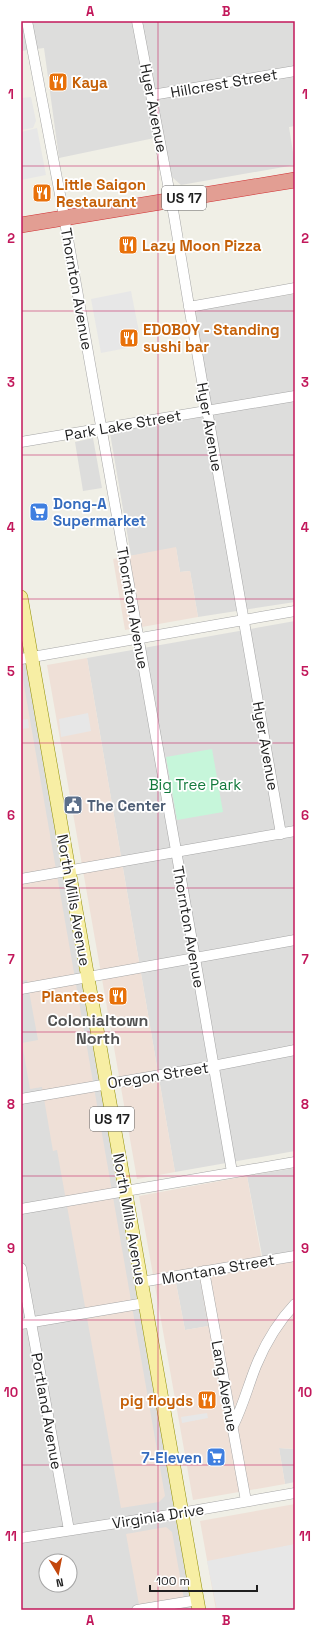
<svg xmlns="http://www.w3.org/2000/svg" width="316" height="1631" font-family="'Space Grotesk',sans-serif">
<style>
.residential{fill:#dddddc;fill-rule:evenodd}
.commercial{fill:#efe0d7;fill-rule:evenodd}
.park{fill:#c6f6da}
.parking{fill:#e7e7e7}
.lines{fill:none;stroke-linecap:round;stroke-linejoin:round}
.minor-casing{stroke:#a6a6a6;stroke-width:11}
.major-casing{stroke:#929109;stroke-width:14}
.highway-casing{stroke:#d13033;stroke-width:16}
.minor{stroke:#fff;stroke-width:10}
.major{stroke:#f7eea4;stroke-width:13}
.highway{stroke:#e29e93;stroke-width:15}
.grid{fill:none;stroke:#c2185b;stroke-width:1;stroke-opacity:0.55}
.labels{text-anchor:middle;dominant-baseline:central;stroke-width:3.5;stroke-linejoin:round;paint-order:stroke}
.shield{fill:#fff;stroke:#626262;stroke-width:1}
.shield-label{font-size:14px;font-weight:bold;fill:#1f1f1f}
.food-label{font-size:15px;font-weight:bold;fill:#c56008;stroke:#fff;text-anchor:start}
.street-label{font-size:15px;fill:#1f1f1f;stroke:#fff}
.shop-label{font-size:15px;font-weight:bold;fill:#366cbe;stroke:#fff;text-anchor:start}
.park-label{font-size:15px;fill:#12793c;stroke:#fff}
.service-label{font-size:15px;font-weight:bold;fill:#4e5e75;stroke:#fff;text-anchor:start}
.neighbourhood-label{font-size:16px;font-weight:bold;fill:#525252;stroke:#fff}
.neatline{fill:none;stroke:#c2185b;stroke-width:1.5}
.grid-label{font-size:13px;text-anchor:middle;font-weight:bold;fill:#c2185b}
</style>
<rect width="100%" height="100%" fill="#f0efe6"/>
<path class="residential" d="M21 21H295V126L289 127 295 165 181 185 172 177 164 136 59 158 44 48 21 51Z
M295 294V602L198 617 190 571 180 572 176 548 131 556 110 433 212 415 195 315 198 310Z
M93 438 102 488 83 491 75 442Z
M21 600 199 1610H21ZM46 1561H70V1585H46Z
M295 621V1151L175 1172 87 658Z
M295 1168V1261L264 1266 247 1176Z
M200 1279 209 1326 185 1330 176 1283Z
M279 1448 295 1449V1482L285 1484Z"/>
<path class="commercial" d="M176 547 180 572 190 571 198 617 125 630 113 559Z
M87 658 175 1172 137 1179 47 665Z
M21 668 165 1496 159 1502 121 1508 57 1150 53 1151 42 1087 30 1089 22 1043 38 1040 27 980 21 981Z
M247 1176 263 1266 295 1261V1449L279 1448 285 1484 193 1500 139 1196ZM200 1279 208 1326 185 1330 176 1283Z
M295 1504V1610H216L200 1521Z
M166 1527 172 1532 186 1610H140L126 1534Z"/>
<path class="park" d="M212 749 223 812 177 820 166 757Z"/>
<path class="parking" d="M31 97 36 121 33 128 21 130V98Z
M37 128 46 175 21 180V132Z
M131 291 139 332 124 335 127 348 101 353 91 299Z
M88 713 91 731 61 737 59 719Z
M28 719 29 728 21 729V720Z
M207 1413 208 1418 182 1423 181 1417Z
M295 1544V1610H217L207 1561Z"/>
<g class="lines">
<defs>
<path id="minor" d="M27 21 62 205 195 958 232 1172
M137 21 174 216 190 312 281 834
M152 95 295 71
M189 307 295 288
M21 442 295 396
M21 659 295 611
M21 879 295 831
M21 989 295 940
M21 1099 213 1066 295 1050
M21 1209 295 1162
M21 1268 69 1530
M204 1271 246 1501
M141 1282 295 1256
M21 1324 145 1303
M233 1426C243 1406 248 1386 256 1366 265 1344 279 1321 295 1304
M21 1538 169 1515 295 1493
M137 1610 198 1600"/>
<path id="major" d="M21 597 199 1610"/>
<path id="highway" d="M21 225 295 180"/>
</defs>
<use href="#minor" class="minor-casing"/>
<use href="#major" class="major-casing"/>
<use href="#highway" class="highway-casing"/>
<use href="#minor" class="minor"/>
<use href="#major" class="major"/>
<use href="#highway" class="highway"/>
</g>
<path class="grid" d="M158 21V1610M21 166H295M21 311H295M21 455H295M21 599H295M21 743H295M21 888H295M21 1032H295M21 1176H295M21 1320H295M21 1465H295"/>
<defs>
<symbol id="restaurant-square" viewBox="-11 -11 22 22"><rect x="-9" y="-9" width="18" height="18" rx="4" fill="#e8710a" stroke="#fff"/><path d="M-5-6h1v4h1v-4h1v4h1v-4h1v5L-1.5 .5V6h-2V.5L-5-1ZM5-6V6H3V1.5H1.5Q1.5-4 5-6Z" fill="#fff"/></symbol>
<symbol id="supermarket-square" viewBox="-11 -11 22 22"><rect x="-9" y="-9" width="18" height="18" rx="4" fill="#3f7fe0" stroke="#fff"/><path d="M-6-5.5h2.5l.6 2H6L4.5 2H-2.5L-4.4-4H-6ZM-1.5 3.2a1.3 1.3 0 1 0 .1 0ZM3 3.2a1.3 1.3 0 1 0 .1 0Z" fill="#fff"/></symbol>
<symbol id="civic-square" viewBox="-11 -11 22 22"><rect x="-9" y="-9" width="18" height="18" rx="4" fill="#5c6f8a" stroke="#fff"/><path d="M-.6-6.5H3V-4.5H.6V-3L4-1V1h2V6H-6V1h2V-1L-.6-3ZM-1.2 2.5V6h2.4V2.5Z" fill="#fff"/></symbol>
</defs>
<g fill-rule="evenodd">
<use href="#restaurant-square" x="47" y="71" width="22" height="22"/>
<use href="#restaurant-square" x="31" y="182" width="22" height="22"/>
<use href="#restaurant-square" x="117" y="234" width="22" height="22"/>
<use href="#restaurant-square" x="118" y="327" width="22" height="22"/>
<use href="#supermarket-square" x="28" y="501" width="22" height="22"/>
<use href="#civic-square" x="62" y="794" width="22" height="22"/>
<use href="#restaurant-square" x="107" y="985" width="22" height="22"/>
<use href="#restaurant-square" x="196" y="1389" width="22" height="22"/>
<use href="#supermarket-square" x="205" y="1446" width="22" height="22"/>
</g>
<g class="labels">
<g class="shield">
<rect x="162" y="186" width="44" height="24" rx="3"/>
<rect x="90" y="1107" width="44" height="24" rx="3"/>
</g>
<g class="shield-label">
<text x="184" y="198">US 17</text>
<text x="112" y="1119">US 17</text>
</g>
<g class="food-label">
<text x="72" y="82">Kaya</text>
<text x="56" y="184">Little Saigon<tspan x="56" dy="17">Restaurant</tspan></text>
<text x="142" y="245">Lazy Moon Pizza</text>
<text x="143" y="329">EDOBOY - Standing<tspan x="143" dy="17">sushi bar</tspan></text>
<text x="104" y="996" text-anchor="end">Plantees</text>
<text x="193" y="1400" text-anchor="end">pig floyds</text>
</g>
<g class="street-label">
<text transform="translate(224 83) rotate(-10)">Hillcrest Street</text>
<text transform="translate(154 108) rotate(79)">Hyer Avenue</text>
<text transform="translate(77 289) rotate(80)">Thornton Avenue</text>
<text transform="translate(123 425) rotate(-10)">Park Lake Street</text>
<text transform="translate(210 427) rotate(80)">Hyer Avenue</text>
<text transform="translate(133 608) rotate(80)">Thornton Avenue</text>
<text transform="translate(266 746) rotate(80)">Hyer Avenue</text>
<text transform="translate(74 900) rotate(80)">North Mills Avenue</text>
<text transform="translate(189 927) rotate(80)">Thornton Avenue</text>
<text transform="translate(158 1075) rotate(-9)">Oregon Street</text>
<text transform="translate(130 1219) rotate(80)">North Mills Avenue</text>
<text transform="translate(218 1269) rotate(-10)">Montana Street</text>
<text transform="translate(225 1386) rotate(80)">Lang Avenue</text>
<text transform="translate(47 1411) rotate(80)">Portland Avenue</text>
<text transform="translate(158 1516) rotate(-9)">Virginia Drive</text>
</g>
<g class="shop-label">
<text x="53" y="503">Dong-A<tspan x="53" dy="17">Supermarket</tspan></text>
<text x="202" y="1457" text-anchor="end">7-Eleven</text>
</g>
<g class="park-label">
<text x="195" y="784">Big Tree Park</text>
</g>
<g class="service-label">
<text x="87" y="805">The Center</text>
</g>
<g class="neighbourhood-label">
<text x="98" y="1020">Colonialtown<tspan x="98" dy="18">North</tspan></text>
</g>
</g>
<rect width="316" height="1631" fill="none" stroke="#ffffff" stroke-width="44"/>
<g transform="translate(58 1573) rotate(170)"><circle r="19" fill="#ffffff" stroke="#a5a5a5"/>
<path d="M0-3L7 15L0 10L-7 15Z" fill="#c3470c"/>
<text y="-6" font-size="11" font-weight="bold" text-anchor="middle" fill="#1f1f1f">N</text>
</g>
<path d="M150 1585v6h107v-6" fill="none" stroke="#1f1f1f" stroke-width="2"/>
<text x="156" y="1585" font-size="12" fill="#1f1f1f" stroke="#ffffff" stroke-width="3" paint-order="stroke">100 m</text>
<rect x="22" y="22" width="272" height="1587" class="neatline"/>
<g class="grid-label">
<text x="90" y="16">A</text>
<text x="226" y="16">B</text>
<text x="11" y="99">1</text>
<text x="305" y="99">1</text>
<text x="11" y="243">2</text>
<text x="305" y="243">2</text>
<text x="11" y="387">3</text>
<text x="305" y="387">3</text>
<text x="11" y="532">4</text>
<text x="305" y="532">4</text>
<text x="11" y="676">5</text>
<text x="305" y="676">5</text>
<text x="11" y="820">6</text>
<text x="305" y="820">6</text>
<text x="11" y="964">7</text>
<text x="305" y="964">7</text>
<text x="11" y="1109">8</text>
<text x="305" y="1109">8</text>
<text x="11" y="1253">9</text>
<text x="305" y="1253">9</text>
<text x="11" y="1397">10</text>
<text x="305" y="1397">10</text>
<text x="11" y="1541">11</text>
<text x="305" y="1541">11</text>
<text x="90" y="1625">A</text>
<text x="226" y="1625">B</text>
</g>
</svg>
